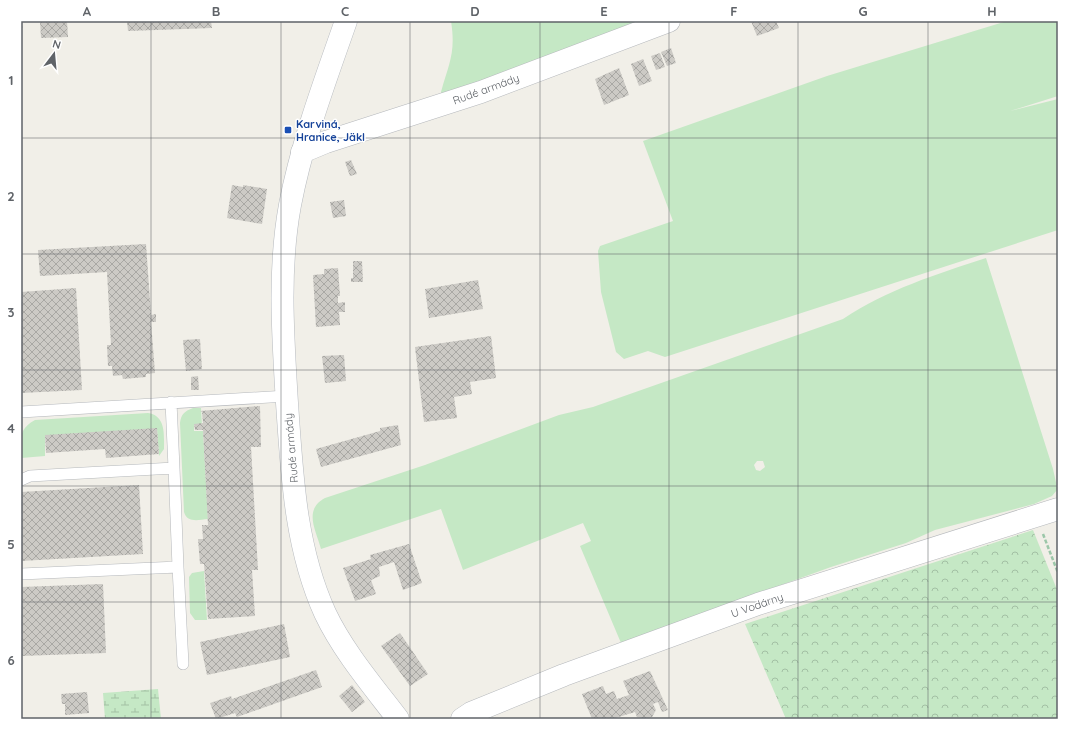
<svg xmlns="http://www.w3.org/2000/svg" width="1079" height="740" font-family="Quicksand,sans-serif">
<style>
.grass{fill:#c5e8c5;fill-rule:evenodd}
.forest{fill:url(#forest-crowns)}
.wetland{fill:url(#wetland-marsh)}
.building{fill:url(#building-cross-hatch)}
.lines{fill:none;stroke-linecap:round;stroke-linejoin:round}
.service-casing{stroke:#b5b8bc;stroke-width:12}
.minor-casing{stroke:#b5b8bc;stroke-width:23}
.secondary-casing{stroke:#b6babf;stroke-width:23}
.path{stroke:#9cc7a9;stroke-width:2.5;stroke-dasharray:4 2;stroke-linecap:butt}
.service{stroke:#fff;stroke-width:11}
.minor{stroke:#fff;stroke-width:22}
.secondary{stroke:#fff;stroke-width:22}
.rail{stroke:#b6b7b8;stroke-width:3;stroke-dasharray:1 5;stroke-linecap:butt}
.grid{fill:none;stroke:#5f6368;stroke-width:1;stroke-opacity:0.55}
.transit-dot{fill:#1a4fb4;stroke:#fff;stroke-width:1.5}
.labels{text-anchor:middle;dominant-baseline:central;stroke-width:3;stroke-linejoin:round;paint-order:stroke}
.street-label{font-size:11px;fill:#5f6368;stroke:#fff}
.transit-label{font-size:11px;font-weight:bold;fill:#164399;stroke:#fff;text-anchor:start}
.neatline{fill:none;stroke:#5f6368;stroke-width:1.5}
.grid-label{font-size:13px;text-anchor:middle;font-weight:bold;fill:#5f6368}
</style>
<defs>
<pattern id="forest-crowns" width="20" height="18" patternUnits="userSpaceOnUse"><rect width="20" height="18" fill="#c5e8c5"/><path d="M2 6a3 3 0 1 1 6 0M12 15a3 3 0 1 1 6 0" fill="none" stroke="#a3c0a4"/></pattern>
<pattern id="wetland-marsh" width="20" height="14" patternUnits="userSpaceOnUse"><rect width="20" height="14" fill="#c5e8c5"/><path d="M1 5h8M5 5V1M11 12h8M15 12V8" fill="none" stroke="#a3c0a4"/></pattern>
<pattern id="building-cross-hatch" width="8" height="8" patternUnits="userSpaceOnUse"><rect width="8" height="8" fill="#cccac5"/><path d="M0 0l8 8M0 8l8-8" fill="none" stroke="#a9a8a4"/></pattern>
</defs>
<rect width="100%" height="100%" fill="#f1efe8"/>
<path class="grass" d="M451 21H652L443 98 441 92C449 63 456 53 451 21Z
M1007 21H1058V96L1010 111 1058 99V230L665 357 648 351 624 359 616 352 601 292 598 251 600 246 673 221 643 141 827 76Z
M986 258 1053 469 1057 487V490L1052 496 1034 504 935 530 906 543 831 567 621 643 580 546 591 541 583 523 463 570 441 509 321 549C316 530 303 510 325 498L425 465 559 415 593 407 843 319C886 290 937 274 986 258ZM757 461H763L765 467 760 471 756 470 754 465Z
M193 408H201L202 425H194V431H203L208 519C198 520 187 523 184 512L180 423C181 414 185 411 193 408Z
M148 413C166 416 164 434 164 449L159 456 157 429 45 436V456L21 458C21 440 17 430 35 420Z
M204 571 207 620H195L190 613 189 577 192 573Z"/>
<path class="forest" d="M1033 530 1058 592V719H786L745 624Z"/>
<path class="wetland" d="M158 689 161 719H105L103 693Z"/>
<path class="building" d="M40 21H67L68 37 41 38Z
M127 21H211L212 28 128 31Z
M751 21H776L779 28 757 36Z
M671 48 676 63 667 66 661 52Z
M660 53 665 67 656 70 651 56Z
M643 59 652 81 639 86 631 64Z
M619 68 629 95 604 105 595 79Z
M351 160 357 174 350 176 345 162Z
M232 185 243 187V185L267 189 262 224 227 218Z
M344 200 346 216 333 218 330 202Z
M146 244 151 315 156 314V322H151L155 373 146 374V377L123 379 122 375 113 376 112 366H108L107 345H111L107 272 40 276 38 250Z
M353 261H362L363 282H351V278H353Z
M338 268 340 296H338V303L345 302V312H339L340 325 316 327 313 275 324 274V269Z
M478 280 483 309 429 318 425 289Z
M76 288 82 390 21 393V292Z
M491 336 496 378 470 382 472 394 454 397 457 418 424 422 415 347Z
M200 339 202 369 186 371 183 340Z
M344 355 346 381 325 383 322 356Z
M198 376 199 390H191V377Z
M260 406 261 447H251L258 570H252L255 616 208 619 204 564H200L198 539H203L202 525H208L203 430H195L194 424 203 423 202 412 200 411Z
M398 425 401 445 321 467 316 449 380 431V428Z
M157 428 159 454 106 458 105 449 46 453 45 435Z
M139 485 143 554 21 561V492Z
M409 544 422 583 403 590 394 562 379 567 380 576 371 580 376 594 355 601 343 568 371 559 370 555Z
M103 584 106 653 21 656V587Z
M284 624 290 657 207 675 200 642Z
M400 633 428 674 410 686 381 646Z
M316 670 322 687 237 717 235 713 216 719 210 703 231 696 232 699Z
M650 671 668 710 662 712 658 702 653 704 656 710 652 717 646 719 637 717 635 712 612 719H592L582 694 603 686 606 694 614 691 617 699 629 695 623 681Z
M352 685 365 702 352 712 339 696Z
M87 692 89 713 65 715V704H62L61 694Z"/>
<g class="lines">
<defs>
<path id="service" d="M21 412 287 396
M21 480 30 476 174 468 171 402
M178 567 183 664
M21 574 178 567 174 468"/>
<path id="minor" d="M302 152 326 142 481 92 669 21
M462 719 471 713 564 675 758 604 1058 509"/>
<path id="secondary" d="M346 21C325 81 302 142 290 205 278 270 283 337 287 403 292 474 295 547 325 613 343 651 372 685 398 719"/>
</defs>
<use href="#service" class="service-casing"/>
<use href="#minor" class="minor-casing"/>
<use href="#secondary" class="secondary-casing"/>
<path class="path" d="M1043 534 1058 573"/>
<use href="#service" class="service"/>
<use href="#minor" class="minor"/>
<use href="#secondary" class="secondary"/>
<path class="rail" d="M21 27 24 21"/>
</g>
<path class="grid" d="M151 21V719M281 21V719M410 21V719M540 21V719M669 21V719M798 21V719M928 21V719M21 138H1058M21 254H1058M21 370H1058M21 486H1058M21 602H1058"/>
<rect class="transit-dot" x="284" y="126" width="8" height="8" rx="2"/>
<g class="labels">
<g class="street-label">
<text transform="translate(486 89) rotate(-20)">Rudé armády</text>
<text transform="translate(291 448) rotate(-95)">Rudé armády</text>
<text transform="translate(757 605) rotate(-19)">U Vodárny</text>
</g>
<g class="transit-label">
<text x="296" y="124">Karviná,<tspan x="296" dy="13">Hranice, Jäkl</tspan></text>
</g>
</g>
<rect width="1079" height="740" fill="none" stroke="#ffffff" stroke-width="44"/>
<g transform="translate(54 54) rotate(16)" stroke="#ffffff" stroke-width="3" paint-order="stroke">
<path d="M0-3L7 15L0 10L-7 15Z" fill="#5f6368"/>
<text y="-6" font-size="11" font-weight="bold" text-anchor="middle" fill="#5f6368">N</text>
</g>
<rect x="22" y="22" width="1035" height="696" class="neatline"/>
<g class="grid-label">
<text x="87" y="16">A</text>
<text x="216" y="16">B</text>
<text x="345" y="16">C</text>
<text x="475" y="16">D</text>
<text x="604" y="16">E</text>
<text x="734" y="16">F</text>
<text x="863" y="16">G</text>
<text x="992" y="16">H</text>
<text x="11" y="85">1</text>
<text x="11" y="201">2</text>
<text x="11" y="317">3</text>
<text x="11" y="433">4</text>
<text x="11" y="549">5</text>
<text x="11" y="665">6</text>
</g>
</svg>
